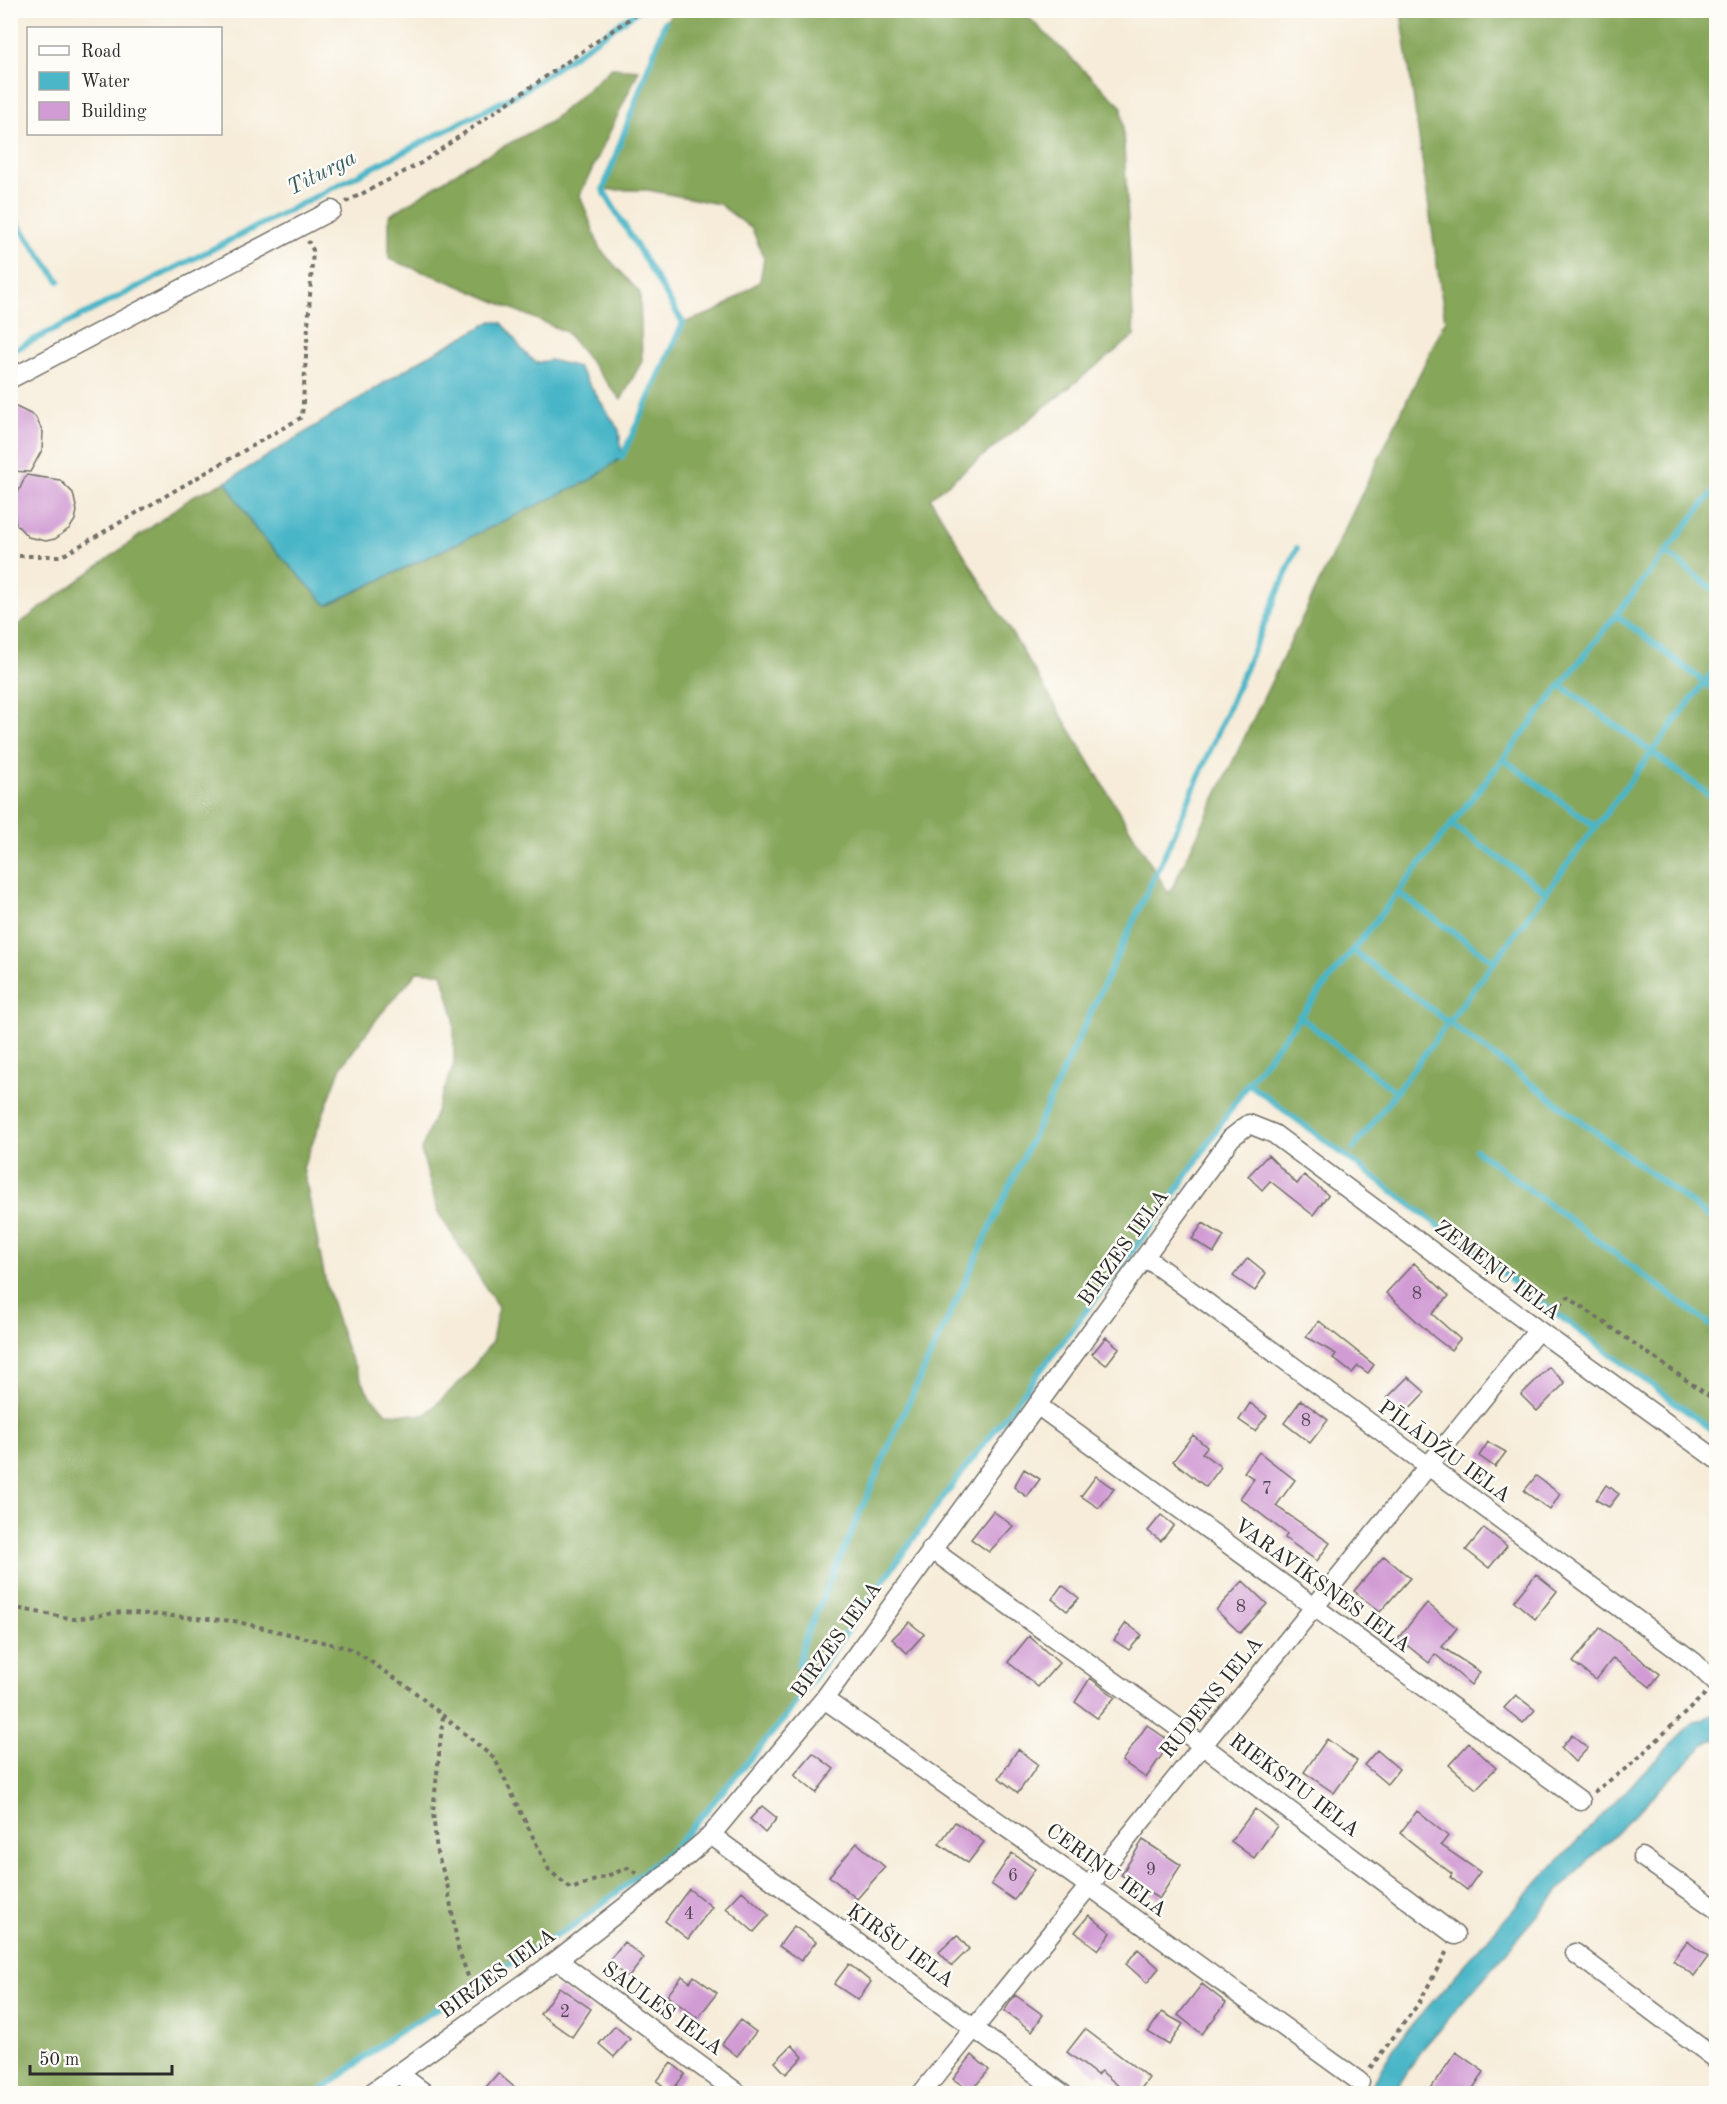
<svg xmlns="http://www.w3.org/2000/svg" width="1727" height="2104" font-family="'Old Standard TT',serif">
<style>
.forest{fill:#86a65a;stroke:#586842;stroke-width:1.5;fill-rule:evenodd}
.water{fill:#4ab6c7;stroke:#3a7079;stroke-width:1.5}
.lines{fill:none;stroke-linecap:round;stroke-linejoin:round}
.stream{stroke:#4ab6c7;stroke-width:6}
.building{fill:#d19cd4}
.minor-casing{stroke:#726f68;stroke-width:21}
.path{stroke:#726f68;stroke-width:4;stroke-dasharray:4.5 4.5;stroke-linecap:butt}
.minor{stroke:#fff;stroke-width:18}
.labels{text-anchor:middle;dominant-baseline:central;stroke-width:5;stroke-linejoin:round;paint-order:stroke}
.number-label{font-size:18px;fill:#544755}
.street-label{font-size:21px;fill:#2b2b2b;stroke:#fdfcf7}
.water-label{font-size:22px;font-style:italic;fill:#365c62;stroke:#fdfcf7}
</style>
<rect width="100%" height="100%" fill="#fdfcf7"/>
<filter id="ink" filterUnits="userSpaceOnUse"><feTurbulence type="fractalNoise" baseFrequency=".0167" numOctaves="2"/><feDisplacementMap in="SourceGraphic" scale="12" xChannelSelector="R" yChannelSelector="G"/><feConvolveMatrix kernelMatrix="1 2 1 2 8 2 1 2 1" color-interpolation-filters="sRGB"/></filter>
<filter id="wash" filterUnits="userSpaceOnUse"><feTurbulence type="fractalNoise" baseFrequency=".008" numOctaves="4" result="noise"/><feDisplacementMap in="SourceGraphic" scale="24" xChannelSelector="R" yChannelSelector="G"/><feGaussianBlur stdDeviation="1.35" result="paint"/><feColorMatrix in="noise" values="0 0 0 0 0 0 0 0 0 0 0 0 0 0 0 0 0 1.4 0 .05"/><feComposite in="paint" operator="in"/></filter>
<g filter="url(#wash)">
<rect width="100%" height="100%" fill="#f6ecd9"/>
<path class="forest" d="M675 11H1022L1122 107 1134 336 930 498 1169 894 1445 321 1401 11H1716V1433L1247 1083 1163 1211 944 1496 784 1719 675 1846 580 1921 391 2037 317 2093 11 2094V630L195 495 226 482 256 530 328 605 592 479 622 457 683 323 717 311 760 281 764 258 752 229 719 204 648 190H603L665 22ZM418 971 442 973 454 1016V1065L421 1150 438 1212 498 1307 492 1342 467 1375 425 1415 386 1413 369 1394 347 1351 326 1284 303 1168 341 1067 379 1016Z
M612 68 639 70 580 195 600 249 640 293 642 361 621 400 566 332 450 282 389 259V216L468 165 550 122Z"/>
<path class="water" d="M492 321 502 323C516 338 520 352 537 363L550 360 578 367 619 430 622 457 592 479 327 605 256 530 226 482 421 360Z
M1716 1713V1738L1706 1743 1563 1886 1419 2053 1394 2093H1366L1399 2040 1489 1937 1548 1871 1692 1723Z"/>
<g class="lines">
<path class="stream" d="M10 213 59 281
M10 352 521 92 639 10
M622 457 683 323 603 190 665 22
M1666 552 1716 592
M1616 615 1716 691
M1561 685 1716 800
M1503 759 1596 827
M1451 824 1547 892
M1397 892 1495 962
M1352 950 1716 1222
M1299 1016 1396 1092
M1248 1083 1716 488
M1353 1149 1716 667
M1476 1150 1716 1329
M805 1690C795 1671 798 1661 804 1641L899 1423 1175 832 1297 548
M317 2094 391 2037 580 1921 676 1846 784 1719 944 1496 1163 1211 1248 1083 1716 1433"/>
</g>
<g id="blocks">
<path class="building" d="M10 404 35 416 43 432 42 450 30 472 10 471Z
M26 475 60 480 73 493 77 511 75 520 70 528 55 539 46 541 28 537 16 524 12 506Z
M1268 1155 1297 1184 1304 1175 1328 1195 1313 1215 1270 1181 1262 1190 1248 1176Z
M1203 1223 1224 1236 1214 1253 1192 1239Z
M1248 1258 1266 1273 1255 1291 1233 1276Z
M1414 1263 1449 1296 1432 1314 1460 1339 1451 1350 1434 1337 1386 1293Z
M1319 1321 1374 1365 1368 1373 1358 1366 1352 1373 1333 1358 1336 1354 1306 1337Z
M1106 1337 1119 1348 1106 1365 1092 1354Z
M1549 1367 1565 1383 1537 1411 1521 1395Z
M1408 1377 1425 1392 1405 1413 1387 1398Z
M1301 1400 1328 1420 1310 1443 1284 1423Z
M1250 1403 1267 1416 1255 1431 1239 1420Z
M1193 1435 1207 1447 1202 1453 1221 1467 1206 1487 1173 1461Z
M1488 1442 1506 1452 1495 1467 1479 1456Z
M1259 1452 1295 1480 1276 1506 1330 1543 1317 1561 1285 1538 1287 1534 1240 1498 1254 1479 1244 1472Z
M1024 1469 1040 1479 1027 1497 1014 1487Z
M1096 1476 1114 1489 1099 1508 1081 1496Z
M1536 1476 1560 1494 1550 1510 1524 1491Z
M1606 1485 1619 1494 1609 1507 1596 1500Z
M993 1511 1013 1526 989 1552 971 1539Z
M1161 1515 1174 1525 1161 1541 1148 1531Z
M1484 1528 1507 1546 1489 1568 1466 1550Z
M1384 1556 1410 1578 1380 1612 1354 1591Z
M1536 1574 1557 1591 1535 1619 1514 1601Z
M1243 1581 1267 1604 1240 1633 1216 1610Z
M1062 1585 1079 1598 1067 1611 1052 1599Z
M1427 1603 1457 1628 1442 1647 1480 1672 1471 1685 1435 1654 1429 1663 1398 1638Z
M909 1622 924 1634 907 1653 892 1639Z
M1126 1623 1142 1635 1129 1650 1114 1640Z
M1600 1628 1660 1674 1650 1687 1613 1658 1596 1680 1573 1662Z
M1029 1636 1059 1663 1038 1687 1008 1662Z
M1090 1678 1115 1697 1097 1718 1075 1702Z
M1516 1695 1535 1710 1523 1723 1504 1708Z
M1147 1725 1171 1742 1146 1778 1122 1761Z
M1572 1735 1588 1748 1575 1762 1561 1748Z
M1327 1739 1357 1761 1334 1793 1304 1772Z
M1469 1743 1496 1768 1476 1789 1449 1765Z
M1018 1749 1038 1765 1018 1793 999 1778Z
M1377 1750 1399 1769 1387 1784 1364 1765Z
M813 1753 834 1769 816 1793 794 1775Z
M762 1806 777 1818 765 1833 750 1819Z
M1255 1809 1277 1826 1254 1858 1231 1841Z
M1417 1811 1448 1836 1441 1845 1480 1872 1467 1890 1450 1877 1452 1874 1400 1833Z
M955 1822 984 1842 968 1863 939 1844Z
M1143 1840 1181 1865 1159 1899 1121 1875Z
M857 1843 885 1867 857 1899 829 1876Z
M1012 1853 1035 1869 1014 1900 991 1884Z
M689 1889 712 1907 688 1939 665 1921Z
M742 1891 769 1915 754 1932 726 1908Z
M1089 1915 1111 1933 1098 1950 1075 1932Z
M794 1926 816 1942 801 1961 779 1946Z
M957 1935 969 1949 952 1966 939 1952Z
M1687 1941 1708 1957 1694 1976 1673 1960Z
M624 1942 644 1958 628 1978 608 1962Z
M1138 1949 1159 1968 1147 1983 1126 1964Z
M849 1964 871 1982 858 2000 834 1984Z
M682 1976 690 1982 694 1976 717 1993 698 2018 667 1996Z
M1202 1984 1226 2003 1202 2034 1178 2015Z
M559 1987 591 2009 572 2037 540 2014Z
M1015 1995 1043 2015 1032 2031 1004 2011Z
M1162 2012 1183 2024 1169 2045 1148 2032Z
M740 2020 756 2032 737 2056 722 2044Z
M615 2026 630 2039 614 2057 599 2044Z
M1085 2029 1149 2078 1137 2094H1128L1101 2071 1097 2075 1067 2052Z
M792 2045 803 2057 786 2074 775 2062Z
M1456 2052 1484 2072 1469 2094H1427Z
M972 2055 989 2070 971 2091 953 2079Z
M671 2063 685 2074 671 2092 657 2081Z
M498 2073 522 2094H480Z"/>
</g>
</g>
<g filter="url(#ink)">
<use href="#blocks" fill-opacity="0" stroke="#726f68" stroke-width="1.5"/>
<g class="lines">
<defs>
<path id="minor" d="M10 379 332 210
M1145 1257 1694 1662 1716 1683
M1037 1405 1581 1801
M931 1549 1202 1745 1455 1935
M824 1699 1089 1886 1360 2082
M711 1835 1063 2094
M1642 1857 1716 1909
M1575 1953 1716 2059
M557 1960 739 2094
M399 2074 426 2094
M370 2094 557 1960 654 1884 711 1835 824 1699 1231 1138 1249 1124 1274 1134 1538 1330 1716 1459
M921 2094 1538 1330"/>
</defs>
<use href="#minor" class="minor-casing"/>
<path class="path" d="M346 202 421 163 642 10
M10 556H62L302 417 313 250 308 241
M1547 1317 1568 1297 1716 1401
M10 1607 74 1619 122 1612 234 1621 352 1649 411 1689 495 1759 549 1870 571 1889 628 1868 638 1874
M443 1716 433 1812 437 1853 447 1883 458 1948 475 1996
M1594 1792 1633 1763 1705 1694
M1370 2068 1419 2003 1448 1949"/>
<use href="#minor" class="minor"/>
</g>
</g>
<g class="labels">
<g class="number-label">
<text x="1417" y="1294">8</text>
<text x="1306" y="1421">8</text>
<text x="1267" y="1489">7</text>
<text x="1241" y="1607">8</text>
<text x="1151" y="1870">9</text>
<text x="1013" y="1876">6</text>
<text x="689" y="1914">4</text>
<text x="565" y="2012">2</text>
</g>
<g class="street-label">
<text transform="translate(1124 1248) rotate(-54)">BIRZES IELA</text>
<text transform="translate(1497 1271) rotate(37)">ZEMEŅU IELA</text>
<text transform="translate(1444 1452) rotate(36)">PĪLĀDŽU IELA</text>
<text transform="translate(1322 1586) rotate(36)">VARAVĪKSNES IELA</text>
<text transform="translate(837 1640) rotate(-54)">BIRZES IELA</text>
<text transform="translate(1212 1698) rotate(-51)">RUDENS IELA</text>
<text transform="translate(1294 1786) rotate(37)">RIEKSTU IELA</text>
<text transform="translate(1106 1871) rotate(36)">CERIŅU IELA</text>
<text transform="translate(900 1946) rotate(36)">ĶIRŠU IELA</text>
<text transform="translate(498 1974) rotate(-36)">BIRZES IELA</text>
<text transform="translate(662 2009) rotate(36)">SAULES IELA</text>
</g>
<g class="water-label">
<text transform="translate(322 173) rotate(-27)">Titurga</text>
</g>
</g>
<rect width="1727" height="2104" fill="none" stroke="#fdfcf7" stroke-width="36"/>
<rect x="27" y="27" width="195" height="108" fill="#fdfcf7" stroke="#a9a8a5" stroke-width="1.5"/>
<rect x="39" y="46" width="30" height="9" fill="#ffffff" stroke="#a9a8a5" stroke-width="1.5"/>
<text x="81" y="57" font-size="18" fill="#2b2b2b">Road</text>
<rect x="39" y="72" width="30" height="18" fill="#4ab6c7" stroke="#a9a8a5" stroke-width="1.5"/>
<text x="81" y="87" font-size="18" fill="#2b2b2b">Water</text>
<rect x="39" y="102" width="30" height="18" fill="#d19cd4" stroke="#a9a8a5" stroke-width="1.5"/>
<text x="81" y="117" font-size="18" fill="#2b2b2b">Building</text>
<path d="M30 2065v9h142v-9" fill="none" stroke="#2b2b2b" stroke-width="3"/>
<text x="39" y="2065" font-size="18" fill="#2b2b2b" stroke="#fdfcf7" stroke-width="4.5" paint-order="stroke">50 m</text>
</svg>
